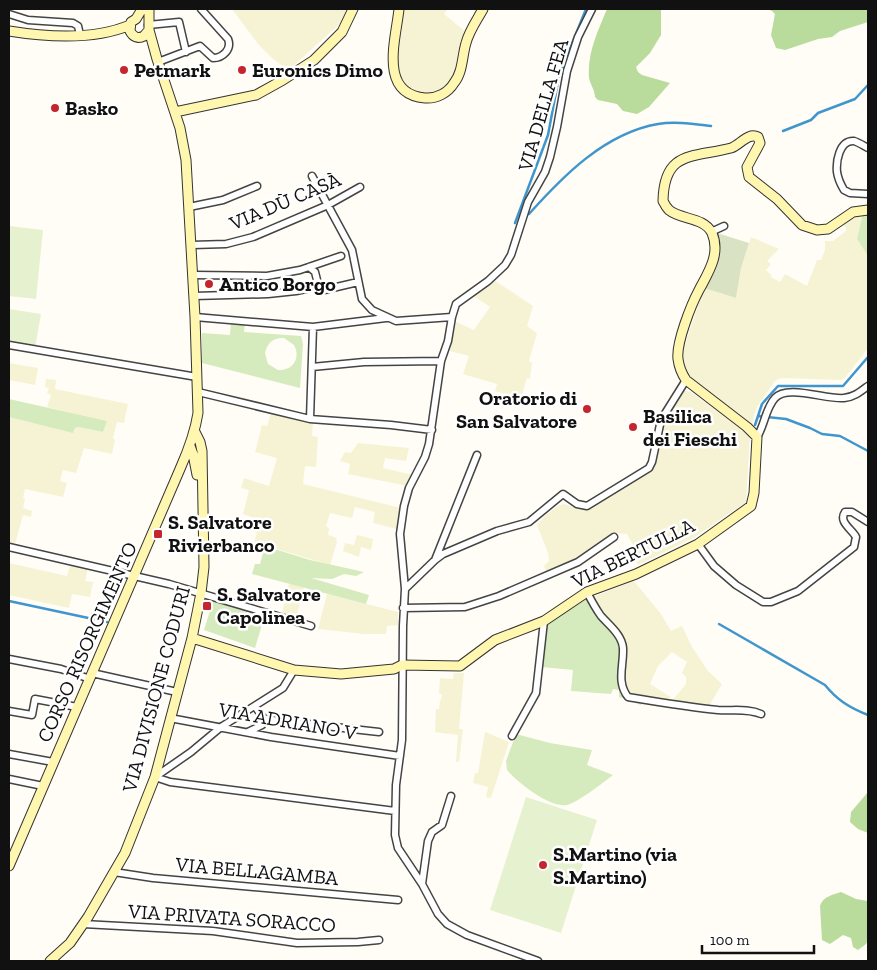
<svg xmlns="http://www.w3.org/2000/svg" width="877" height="970" font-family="'Zilla Slab',serif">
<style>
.farmland{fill:#f6f3d4}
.green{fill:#d5ebbd;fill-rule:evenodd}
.forest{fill:#b9dc9c}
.cemetery{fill:#d9e3c4}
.pitch{fill:#e6f2cf}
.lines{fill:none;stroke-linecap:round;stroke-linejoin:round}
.stream{stroke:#3f96cf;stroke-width:2.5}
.street-casing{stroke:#444;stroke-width:9}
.secondary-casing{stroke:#333;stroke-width:11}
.street{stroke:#fff;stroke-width:6}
.secondary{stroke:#fff6b0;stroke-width:9}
.poi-dot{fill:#c4262e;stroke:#fff;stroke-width:2}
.labels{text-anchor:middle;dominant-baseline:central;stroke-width:5;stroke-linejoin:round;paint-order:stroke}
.poi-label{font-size:20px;font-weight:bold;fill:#111;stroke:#fff;text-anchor:start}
.street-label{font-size:20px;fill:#111;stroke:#fff}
</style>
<rect width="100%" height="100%" fill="#fffdf5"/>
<path class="farmland" d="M232 9H350L343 21 291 68 281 65 273 59 258 44Z
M401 9H447L444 14 467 33 456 72 452 81 445 89 436 93 426 95 416 93 400 80 395 61Z
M863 213 857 239 868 256V348L845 378 841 380 783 378 778 379 774 382 757 407 754 415 752 426 686 377 682 361 684 347 704 288 736 298 741 268 751 237 779 249 767 261 771 264 766 270 771 275V277L780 282 785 274 807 286 817 260H821L825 250V241H833L846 231V228L842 221 848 217Z
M494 280 533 306 527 326 537 333 529 361 532 363 530 379 527 378 521 398 495 391 497 384 463 374 469 356 450 351 456 322 474 330 490 307 474 296Z
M9 363 38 368 35 385 9 380Z
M46 379 56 380 55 389 128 404 124 423 117 422 113 438 115 440 112 454 84 448 76 473 63 470 60 481 67 483 63 497 25 489 23 498 25 499 23 508 32 511 31 517 23 515 15 544 9 543V417L74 432 75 428 78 427 103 432 106 422 47 407 51 395 47 393 49 388 45 387Z
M683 390 691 392 750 436 746 502 695 537 638 565 634 559 635 549 627 534 616 533 579 556 547 573 544 566 549 561 548 553 537 525 545 516 559 505 565 504 578 509 592 507 646 473 663 422Z
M271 413 313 422 312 436 318 437 316 467 305 466 303 484 401 508 397 529 373 523 375 512 355 507 352 518 330 513 326 526 329 528 328 535 337 538 336 541 337 542 330 565 254 542 257 533 253 531 257 519 243 514 249 490 241 488 244 478 269 486 277 458 255 452 262 425 267 426Z
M358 443 409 448 406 461 385 458 383 468 413 475 408 486 348 474 350 464 340 461 345 452 351 453Z
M357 535 373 539 371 550 361 547 359 557 343 551 345 543 354 545Z
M9 563 67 576 71 563 88 568 85 581 93 582 90 597 72 594 69 608 9 595Z
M634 581 661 614 671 631 682 626 692 647 708 671 722 684 709 706 672 701 686 684V677L682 673 687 662 672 652 658 666 650 684 671 697 667 700 641 698 628 692 624 675 626 643 623 636 598 608 593 597Z
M289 583 304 587 296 618 282 614Z
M327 594 398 612V625L387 626 386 634H364L318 629Z
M454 673H464L459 729H463L459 762H456L458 735 435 732 436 709H439L440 700H441L442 694H439L440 678 453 679Z
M485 732 509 742 491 798 486 797 488 787 473 783 475 773H478Z"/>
<path class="green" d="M863 213H868V256L857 239Z
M231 322 245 323 244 332 301 336 303 344 300 388 202 363V333L230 335ZM284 338 294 345C301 358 293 371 278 370L268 364 265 353C267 343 274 337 284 338Z
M9 399 107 421 103 432 78 427 75 428 73 433 9 417Z
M265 546 310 560 364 572 356 576 344 574 332 579 311 578 369 595 366 604 252 574 255 564H260Z
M586 599 589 600 621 644 622 692 643 702 641 705 619 697V690L613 689 611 694 571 691 573 670 542 667 546 631 549 623Z
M213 601 264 618 255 648 204 630Z
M516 734 550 743 592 750 587 765 613 775C604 782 577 803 567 805 550 808 517 782 507 770L506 761Z"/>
<path class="forest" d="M607 9H661V35L650 53 636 67 638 72 642 75 670 83 649 107 637 114 623 111 617 104 598 100 595 97C595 90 590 84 589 78 587 53 598 31 607 9Z
M767 9H868V22L840 31 832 37 818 39 785 50 776 48 771 35 775 14 772 11Z
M868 792V833L858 829 850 822 851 812Z
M841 892 856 899 868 901V940L866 944 858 950 853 947 851 938 843 935 830 944 822 940 820 906C823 896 833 895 841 892Z"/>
<path class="cemetery" d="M717 233 749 243 741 268 736 298 704 288C719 265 722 261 717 233Z"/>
<path class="pitch" d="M9 226 43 230 36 299 9 296Z
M9 309 41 314 35 348 9 343Z
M526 797 597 820 561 933 490 910Z"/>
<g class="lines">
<path class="stream" d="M783 131 811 120 818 113 855 99 868 85
M524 214H529C563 176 605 133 658 124 675 121 694 124 711 126
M515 223 548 135 559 76 586 9
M758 416 786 419 810 428 822 434 840 436 868 451
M755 425 762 404 778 386H843L868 357
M9 601 107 622
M719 624 825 685C837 700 850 708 868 715"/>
<defs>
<path id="street" d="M9 14 28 20 73 23 78 26 80 35
M148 25 179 22 186 52
M158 62 200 46 213 58C223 58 232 49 228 39L201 9
M868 148C864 146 858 142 854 141 839 140 836 162 837 172 838 179 841 185 844 190L850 193 868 194
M312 176 352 250 362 299 372 310 396 321 452 317
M189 207 223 200 257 186
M711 232 724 226
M192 245 226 244 253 237 328 205 360 187
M309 267 315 272 317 280 315 287
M193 275 267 276 300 270 341 256
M194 296 268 294 296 291 315 287 324 290 358 282
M195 317 313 327 386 318
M9 345 197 377
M312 367 364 362 441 361
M198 392 310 419 391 425 432 430
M310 419 313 327
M757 437C765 425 765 409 775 398 787 384 827 400 844 398 854 397 860 392 868 386
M698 544 714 566 736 585 763 602H771L798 591 854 547 856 537C852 529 838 522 845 512H852L868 522
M9 547 169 584 311 626
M435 560 477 455
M405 589 400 534 404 506 409 488 425 457 429 444 441 361 448 341 452 317 456 304 488 281 505 265 511 255 528 202 545 172 550 157 557 127 567 71 578 37 592 9
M587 592C591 600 596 609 601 616 609 625 622 635 623 648 624 665 616 682 628 697 658 702 687 707 718 710 732 711 748 708 761 714
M403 608 465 607 499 596 578 562 614 537
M9 659 61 669 90 679
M294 670 283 688 221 727 191 752 155 777 170 782 395 811
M92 673 177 692
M255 706 263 718 272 720 379 732
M9 711 32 715 35 699 77 707
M170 718 271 737 400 756
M248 732 262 725 263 718
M512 736 536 693 544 621
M9 754 53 762
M9 779 43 786
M114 872 153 878 398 900
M422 884 428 841 432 832 442 825 451 796
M83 924 213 931 297 943 358 942 379 940
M538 961 467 935 447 924 438 914 422 884 398 848 395 835 396 785 402 740 403 626 405 589 435 560 443 554 497 531 529 522 563 494 577 504 587 506 649 468 652 462 661 420 686 380"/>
<path id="secondary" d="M142 9 136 19 131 22 130 31C133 37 138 39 144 36L149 30
M399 9C396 39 378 94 425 98 436 99 448 93 454 83 463 72 462 56 466 43 469 31 477 20 483 9
M9 31C46 37 95 40 130 25
M175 112 256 95 283 80 314 60 342 32 353 9
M190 446 193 454 197 475
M192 638 294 670 341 674 394 669 402 665 460 666 495 640 544 621 587 592 636 574 698 544 751 506 754 493 757 437 747 427 686 380C682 374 679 367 678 359 676 343 691 305 699 290 708 273 721 254 712 233 704 217 681 220 669 210 667 208 664 203 663 201 664 150 693 158 731 148 740 145 748 132 758 137L760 143 747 167 749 177 777 199 802 225 817 230 828 229 853 212 868 210
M9 866 180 469C188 451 195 433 198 413L195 317 186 160 180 128 157 59 149 30V9
M50 961 70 943 88 917 125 853 155 777 192 638 201 593 204 567 202 451 200 442 195 432"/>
</defs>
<use href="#street" class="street-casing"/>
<use href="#secondary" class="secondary-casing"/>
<use href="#street" class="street"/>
<use href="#secondary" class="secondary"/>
</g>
<g class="poi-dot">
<circle cx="124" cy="70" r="5"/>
<circle cx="242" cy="70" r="5"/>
<circle cx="55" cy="108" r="5"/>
<circle cx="209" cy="284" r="5"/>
<circle cx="587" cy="409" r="5"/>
<circle cx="633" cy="427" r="5"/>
<rect x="153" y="529" width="10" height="10" rx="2.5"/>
<rect x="202" y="601" width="10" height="10" rx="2.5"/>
<circle cx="543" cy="865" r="5"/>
</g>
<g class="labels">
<g class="poi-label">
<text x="134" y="70">Petmark</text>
<text x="252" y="70">Euronics Dimo</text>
<text x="65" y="108">Basko</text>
<text x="219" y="284">Antico Borgo</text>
<text x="577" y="398" text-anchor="end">Oratorio di<tspan x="577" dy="23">San Salvatore</tspan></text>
<text x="643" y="416">Basilica<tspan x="643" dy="23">dei Fieschi</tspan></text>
<text x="168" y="522">S. Salvatore<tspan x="168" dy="23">Rivierbanco</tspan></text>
<text x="217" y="594">S. Salvatore<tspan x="217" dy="23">Capolinea</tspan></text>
<text x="553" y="854">S.Martino (via<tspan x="553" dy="23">S.Martino)</tspan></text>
</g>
<g class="street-label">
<text transform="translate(543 105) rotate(-74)">VIA DELLA FEA</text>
<text transform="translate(285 201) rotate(-23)">VIA DÙ CASÀ</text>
<text transform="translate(633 553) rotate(-26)">VIA BERTULLA</text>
<text transform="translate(87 642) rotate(-66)">CORSO RISORGIMENTO</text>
<text transform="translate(156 689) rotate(-75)">VIA DIVISIONE CODURI</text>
<text transform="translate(288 721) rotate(10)">VIA ADRIANO V</text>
<text transform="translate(257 871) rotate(5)">VIA BELLAGAMBA</text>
<text transform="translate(232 918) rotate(4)">VIA PRIVATA SORACCO</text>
</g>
</g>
<rect width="877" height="970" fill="none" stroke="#111111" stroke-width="20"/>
<path d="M702 945v8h112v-8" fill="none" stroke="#111111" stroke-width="2.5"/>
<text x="710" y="945" font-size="15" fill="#111111" stroke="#ffffff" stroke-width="4" paint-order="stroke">100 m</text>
</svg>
